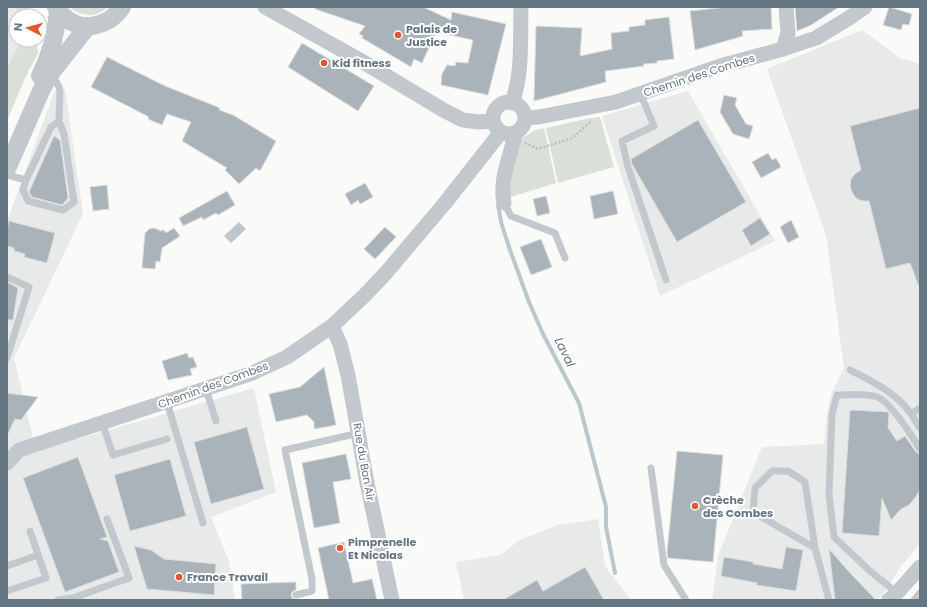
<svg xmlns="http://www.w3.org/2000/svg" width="927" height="607" font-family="Poppins,sans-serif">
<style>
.built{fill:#e8e9e9}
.green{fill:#dadfd7}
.water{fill:#bbc7cb}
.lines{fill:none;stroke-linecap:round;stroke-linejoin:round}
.stream{stroke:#bbc7cb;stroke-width:4}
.building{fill:#aab3b9;stroke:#dcdcda}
.path{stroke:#bbbfc2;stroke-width:2.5;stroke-dasharray:2 2;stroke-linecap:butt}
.service{stroke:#c3c8cc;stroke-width:7}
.minor{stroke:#c3c8cc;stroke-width:15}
.tertiary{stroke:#c3c8cc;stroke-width:18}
.poi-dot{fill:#e4572e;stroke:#fff;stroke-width:1.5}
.labels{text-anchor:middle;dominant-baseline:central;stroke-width:4;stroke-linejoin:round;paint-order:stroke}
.poi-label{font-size:11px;font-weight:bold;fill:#657683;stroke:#fff;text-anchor:start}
.street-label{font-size:11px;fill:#657683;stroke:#fff}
.water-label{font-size:12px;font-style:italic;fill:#60757c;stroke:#fff}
</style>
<rect width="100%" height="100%" fill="#fafaf8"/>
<path class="built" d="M7 7H15L19 16H16V40H21L7 73Z
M862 30 900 58 920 64V544L901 566 883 595 876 600H712L718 556 762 447 824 444 827 414 832 392 844 368 826 235 767 69Z
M65 89 83 214 14 358 36 451 254 388 276 492 211 517 229 561 235 600H7V221L55 90Z
M688 91 775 241 660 296 602 116Z
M598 519 605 566 631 600H464L456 562 501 555 518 541 557 525Z"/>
<path class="green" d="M15 7H28L30 16H19Z
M70 7H107C97 18 81 17 70 7Z
M21 40H36L38 53 25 78 7 121V69Z
M600 117 614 167 558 183 546 128 591 118Z
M544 128 556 183 507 198 510 168 521 139 535 130Z"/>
<path class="water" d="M239 222 246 229 231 243 224 236Z"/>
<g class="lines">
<path class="stream" d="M498 204 501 222 510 250 529 302 543 334 579 403 606 507V527L615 573"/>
</g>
<path class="building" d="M316 7H423L451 20 452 12 506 24 488 95 441 85 442 74 447 65 455 66 456 62 468 63 473 40 436 32 422 63 414 59 411 67 362 38 363 36 359 34 365 26 315 9Z
M728 7H771L772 29 742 31 743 36 695 50 690 11Z
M795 7H839L811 25 797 31Z
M889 7 912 14 909 25 903 24 901 30 883 25Z
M669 17 674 59 657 61V63L643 64 644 66 605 71 606 82 534 101 536 26 582 28 580 56 612 49 611 33 629 31V27L645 25V20Z
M302 43 374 86 358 111 288 67Z
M107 57 165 86 220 108 219 110 233 115 276 141 260 171 256 168 239 184 225 170 227 168 182 141 191 122 167 114 162 125 148 119 149 117 91 87Z
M724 95 737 98 735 105 746 124 753 126 749 139 733 134 720 112Z
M920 108V286L919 287 910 263 886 269 869 201H862L856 198 852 192 850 186 851 179 855 174 861 170 850 126Z
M698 120 746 202 677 242 632 164 631 159Z
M54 136 60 140 68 198 62 205 32 197 29 192Z
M768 153 772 160 776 158 781 167 761 178 752 162Z
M365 183 373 197 360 204 358 200 351 205 345 194Z
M107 185 109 209 93 211 90 187Z
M227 191 235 205 218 215 216 213 203 220 202 217 183 226 179 218Z
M613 191 618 214 594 219 590 196Z
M546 196 550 213 537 216 533 199Z
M760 218 770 234 751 246 742 230Z
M791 220 799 237 788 243 780 227Z
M9 221 55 233 47 263 24 257 25 254 14 251V248L7 246V229Z
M385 227 396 237 375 259 364 249Z
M154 228 161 231 164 230 166 233 174 228 180 236 162 248 160 262 156 261 155 269 142 268 145 233 149 229Z
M541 239 552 267 531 275 520 247Z
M7 282 18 288 13 320H7Z
M187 353 189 358 193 357 197 367 190 369 192 375 168 380 162 361Z
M324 367 336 425 314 429V422L307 415 276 422 269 394 300 387Z
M7 393 38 397 21 420 15 419 7 436Z
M850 410 888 412 889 413 888 428 897 441 905 436 916 452 920 454V490L915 498 909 505 901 509 891 520 882 498 879 536 842 533Z
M247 427 264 489 211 504 194 442Z
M677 451 723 455 713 562 668 558 667 553Z
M346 454 351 479 333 482 340 523 314 528 302 463Z
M78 457 107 537 100 539 108 541 119 572 65 592 23 478Z
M170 459 186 516 130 531 114 475Z
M344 542 353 583 372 579 377 600H329L318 548Z
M134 546 151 550 164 559 216 564 214 595 147 589Z
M786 547 803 550 796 591 756 585 757 583 721 576 724 557 753 562V564L782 569Z
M829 549 851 574 876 600H835Z
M585 567 604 600H503L537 580 543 591Z
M296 582V590L292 592 291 596 293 599 297 600H242L241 584Z"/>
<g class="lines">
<path class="path" d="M525 143 538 149 572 138 592 121"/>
<path class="service" d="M51 73 59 87 60 91 59 121
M640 93 654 126 622 141 628 167 666 280
M59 121 64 134 74 202 63 210 28 201 23 190 26 180 51 127Z
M7 175 26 180
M504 203 511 216 555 233 565 258
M7 277 29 287 7 358
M850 370C873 382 896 392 911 414
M206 389 216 421
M167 402 203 523
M920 408 911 414 920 428
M102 422 113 455 167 439
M651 468 664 565 686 600
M815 548 753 512 755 488 772 471H788L805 482 815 548 829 600
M7 566 38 555
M7 591 46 578 30 531
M897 593 870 571 834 537 829 495 832 414 837 395C850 395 864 393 877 397 891 402 912 436 920 449
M296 595 312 591V579L285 450 359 433
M58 600 73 598 129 578 107 519
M914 600 920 593"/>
<path class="minor" d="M265 7 358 59 445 111 463 120 478 122 493 121
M783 49 788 33 786 7
M493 118a16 16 0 1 1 32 0a16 16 0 1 1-32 0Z
M512 103C523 73 520 39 521 7
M525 118 539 117 616 102 720 66 783 49 816 38 849 18 865 7
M504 203C499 178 511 157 515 133
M332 326 340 344 348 375 367 483 392 600
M7 463 19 450 250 374 287 357 332 326 364 296 385 274 445 203 501 132
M889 600 897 593 920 567"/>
<path class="tertiary" d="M56 7C59 13 62 15 67 19 85 33 110 25 122 7
M40 76C50 56 56 35 58 12
M7 169 41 91 51 73 88 26"/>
</g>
<g class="poi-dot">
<circle cx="398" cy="35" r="4"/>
<circle cx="324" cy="63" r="4"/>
<circle cx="695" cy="506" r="4"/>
<circle cx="340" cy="548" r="4"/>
<circle cx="179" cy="577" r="4"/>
</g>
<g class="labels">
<g class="poi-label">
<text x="406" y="29">Palais de<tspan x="406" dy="13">Justice</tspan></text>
<text x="332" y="63">Kid fitness</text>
<text x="703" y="500">Crèche<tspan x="703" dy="13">des Combes</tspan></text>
<text x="348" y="542">Pimprenelle<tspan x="348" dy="13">Et Nicolas</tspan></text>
<text x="187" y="577">France Travail</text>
</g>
<g class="street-label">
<text transform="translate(699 75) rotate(-18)">Chemin des Combes</text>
<text transform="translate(213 385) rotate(-20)">Chemin des Combes</text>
<text transform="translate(364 462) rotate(80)">Rue du Bon Air</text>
</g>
<g class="water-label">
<text transform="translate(565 352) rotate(64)">Laval</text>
</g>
</g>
<rect width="927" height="607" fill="none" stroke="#657683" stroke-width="16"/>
<g transform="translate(28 28) rotate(276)"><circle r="19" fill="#ffffff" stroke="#c1c8cd"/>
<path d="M0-3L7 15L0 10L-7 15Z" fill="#e4572e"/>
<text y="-6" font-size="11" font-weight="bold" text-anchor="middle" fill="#657683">N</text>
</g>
</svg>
